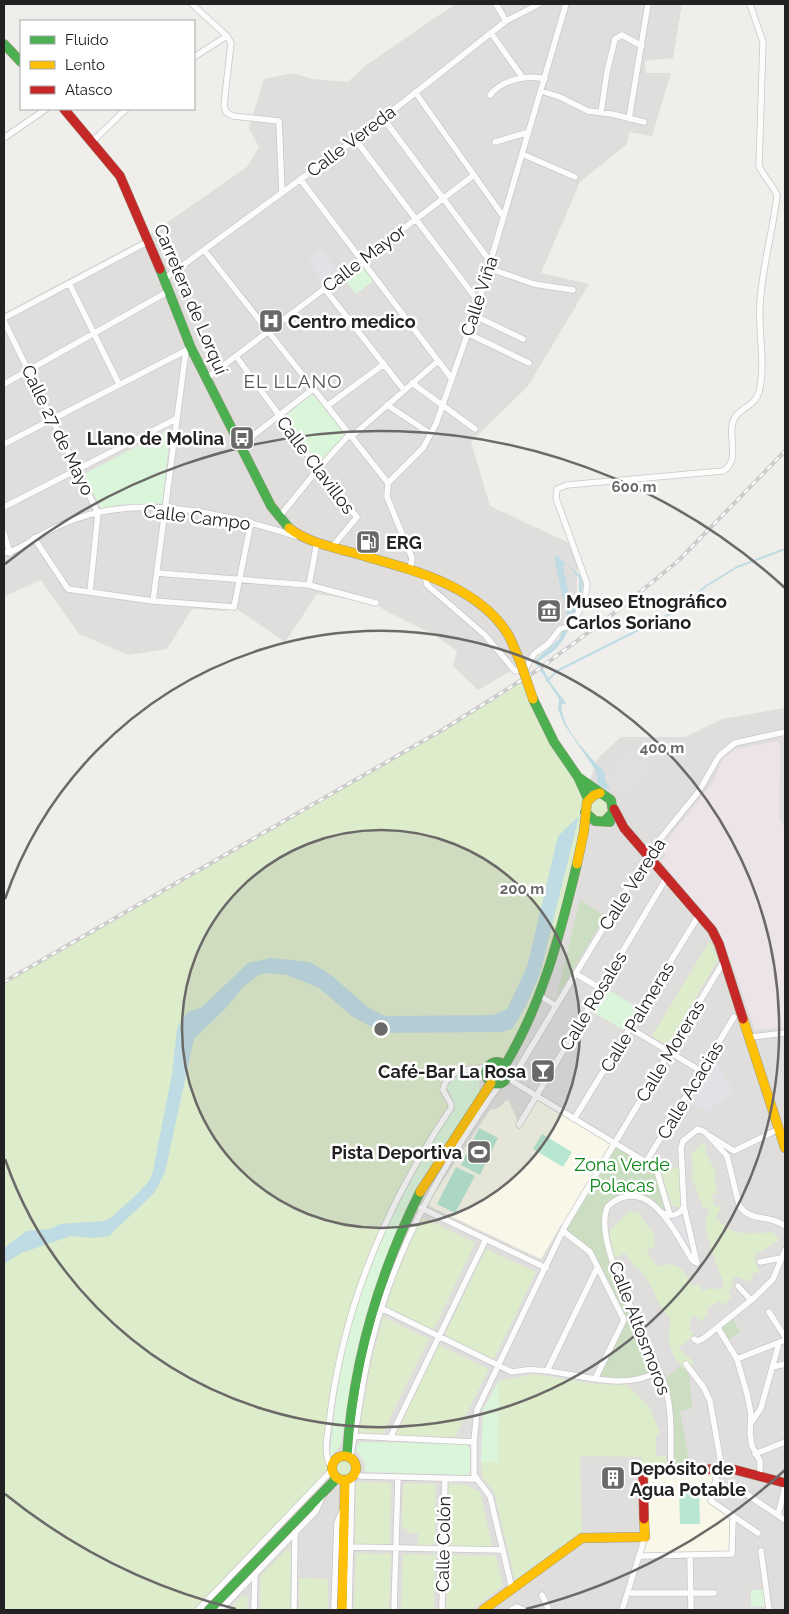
<svg xmlns="http://www.w3.org/2000/svg" width="789" height="1614" font-family="Raleway,sans-serif">
<style>
.residential{fill:#dfdedc}
.industrial{fill:#ede4e9}
.education{fill:#f8f7e8}
.grass{fill:#ddeccb}
.forest{fill:#cbdec1}
.park{fill:#daf5da}
.pitch{fill:#b7e6d2}
.parking{fill:#e0dfde}
.plaza{fill:#e2e1e5}
.water{fill:#bfdbe3}
.lines{fill:none;stroke-linecap:round;stroke-linejoin:round}
.stream{stroke:#bfdbe3;stroke-width:2}
.canal{stroke:#bfdbe3;stroke-width:7}
.street-casing{stroke:#c9c8c7;stroke-width:7}
.fast-casing{stroke:#999a82;stroke-width:10}
.slow-casing{stroke:#999a82;stroke-width:10}
.jam-casing{stroke:#999a82;stroke-width:10}
.street{stroke:#fdfcfc;stroke-width:5.5}
.fast{stroke:#4caf50;stroke-width:9}
.slow{stroke:#ffc107;stroke-width:9}
.jam{stroke:#c62828;stroke-width:9}
.rail-casing{stroke:#ccc;stroke-width:4}
.rail{stroke:#fff;stroke-width:2;stroke-dasharray:5.5;stroke-linecap:butt}
.slow-bridge-casing{stroke:#999a82;stroke-width:10;stroke-linecap:butt}
.slow-bridge{stroke:#ffc107;stroke-width:9}
.ring{fill:none;stroke:#6a6968;stroke-width:2.5}
.labels{text-anchor:middle;dominant-baseline:central;stroke-width:5;stroke-linejoin:round;paint-order:stroke}
.street-label{font-size:18px;fill:#222;stroke:#fff}
.poi-label{font-size:18px;font-weight:bold;fill:#222;stroke:#fff;text-anchor:start}
.park-label{font-size:18px;fill:#0c8416;stroke:#fff}
.neighbourhood-label{font-size:19px;letter-spacing:1px;fill:#555;stroke:#fff}
.centre{fill:#6a6968;stroke:#fff;stroke-width:2.5}
.ring-label{font-size:15px;text-anchor:middle;font-weight:bold;fill:#6a6968;stroke:#fff;stroke-width:5;stroke-linejoin:round;paint-order:stroke}
</style>
<rect width="100%" height="100%" fill="#f0eeeb"/>
<path class="residential" d="M455 4H682L673 58 645 61 646 73H671L652 136 629 132 627 144 580 182 541 273 589 284 528 386 471 442 490 506 569 543 577 561V599L565 624 538 656 478 690 453 666 457 651 436 636 384 610 376 603 317 594 285 642 234 607 225 611 192 609 167 649 129 655 79 634 41 580 5 596 4 600V313L142 240 247 167 259 147 249 128 264 79 293 73 312 79 348 82 365 66Z
M785 708V1610H198L327 1455 329 1425 350 1317 443 1090 450 1077 459 1070 488 1067 493 1063H503L580 806 598 758 621 737H685L722 719Z"/>
<path class="industrial" d="M777 741 780 744 779 817 785 828V1027L755 1030 731 961 718 931 661 861 667 856 660 849 712 784 724 758 736 749Z"/>
<path class="education" d="M536 1096 614 1143 564 1229 561 1225 541 1259 429 1206 428 1203 490 1110 498 1108 508 1099 519 1124Z
M718 1469 711 1501 733 1516 732 1554 641 1556 643 1470Z"/>
<path class="grass" d="M526 677 587 799 585 824 537 1008 503 1063 496 1062 459 1070 444 1085 451 1104 415 1163 342 1349 326 1459 332 1467 198 1610H4V982L377 767Z
M595 795 610 801 608 817 592 819 587 804Z
M709 942 711 943 718 960 667 1045 652 1036Z
M487 1073a10 10 0 1 1 20 0a10 10 0 1 1-20 0Z
M703 1143 706 1147V1154L717 1173 714 1174 717 1193 712 1194 715 1207 720 1206 721 1208 716 1217C730 1237 747 1234 773 1232L779 1240 754 1256 760 1273 755 1272 749 1282 735 1276 731 1282 734 1285 728 1293 732 1297 723 1305 719 1301 707 1308 708 1313 702 1321 694 1315 689 1321 692 1324 689 1329 697 1338 689 1340 678 1348 694 1362 689 1374C671 1357 665 1343 671 1319 658 1308 655 1291 645 1276 638 1267 630 1264 625 1253L615 1258 609 1232 629 1211 638 1212 654 1234 655 1246 646 1250 657 1266C680 1261 682 1268 692 1286L699 1285 703 1291 711 1288 721 1290 724 1283 717 1267 707 1234 705 1222 707 1216 710 1215 707 1207 703 1208 691 1176 693 1171 691 1154Z
M679 1167 682 1203 679 1208 672 1205 661 1171Z
M422 1217 475 1243 433 1331 386 1308 396 1276Z
M486 1249 536 1272 494 1359 452 1340 445 1334Z
M383 1317 429 1339 382 1435 362 1434 359 1432 370 1368Z
M439 1345 489 1369 455 1437 400 1436 397 1432Z
M534 1374C565 1379 596 1386 627 1385L649 1407 659 1430 661 1431 656 1437V1456H666V1466L642 1468 641 1457 580 1456 582 1532 515 1580 494 1492 482 1476 481 1462H498L499 1381Z
M333 1468a11 11 0 1 1 22 0a11 11 0 1 1-22 0Z
M356 1482 391 1483 390 1545 355 1544Z
M406 1483 436 1484 435 1546H418V1533H407V1529H402L403 1486Z
M451 1484 466 1485 480 1492 492 1545 490 1548 449 1547 447 1544 448 1487Z
M286 1550 291 1551 290 1610H260V1577Z
M356 1553 391 1554 389 1610H354Z
M403 1554 436 1555 434 1610 401 1609Z
M449 1555 496 1556 503 1586 471 1610H446Z
M299 1578 328 1579V1610H299Z
M242 1596H248L247 1610H228Z"/>
<path class="forest" d="M580 900 605 916 558 995H557Z
M614 1143 656 1168 670 1215 647 1200 624 1196 605 1212 614 1268 659 1371 645 1379H595L625 1322 590 1252 563 1231Z
M732 1317 740 1332 726 1341 718 1328Z
M681 1366 689 1374 692 1408 680 1411 690 1466 670 1467 669 1402 663 1380Z"/>
<path class="park" d="M361 265 373 281 356 294 343 277Z
M312 394 346 434 317 464 283 418Z
M170 429 163 503 117 505 101 509 84 474Z
M605 988 637 1007 624 1030 591 1011Z
M457 1073 477 1074 480 1087 479 1093 419 1186 363 1328 355 1359 341 1444 329 1460C333 1431 335 1401 340 1373 356 1279 398 1188 453 1110L454 1103 447 1087Z
M499 1381 498 1462H481L483 1409Z
M360 1442 464 1444 470 1448V1475L367 1472 365 1470C366 1459 358 1456 356 1447Z
M751 1590H765L767 1607 751 1606Z"/>
<path class="pitch" d="M479 1128 498 1138 480 1175 461 1165Z
M542 1134 572 1152 563 1167 533 1149Z
M456 1167 475 1176 455 1213 437 1204Z
M679 1485H699L700 1524H680Z"/>
<path class="parking" d="M625 745 640 754 660 761 624 809 611 791 605 780V773Z"/>
<path class="plaza" d="M321 250 339 273 324 284 308 260Z
M712 1054 734 1092 706 1112 682 1098 699 1070Z
M681 1216 691 1248 690 1250 670 1219Z"/>
<path class="water" d="M556 555 581 576C589 588 569 633 560 644 555 651 546 656 539 661L550 682 566 703 565 705 562 703C558 726 591 757 605 773V780L611 791 598 785 596 771 564 724 558 709 559 699 534 661 559 639 579 594V578L567 564 559 565 554 560Z
M579 816 540 974 525 1008 512 1029 502 1032 383 1033 353 1017 319 988 287 975 266 973 259 975 242 988 226 1008 194 1039 165 1172 154 1193 109 1236 93 1238 71 1236 21 1253 4 1264V1248L26 1231 50 1229 60 1224 104 1221 112 1217 139 1192 149 1181 153 1171 172 1074 177 1029 181 1021 188 1012 202 1007 248 963 271 958 310 962 331 975 369 1008 385 1016 494 1015 507 1009 527 967 558 836Z"/>
<g class="lines">
<path class="stream" d="M547 681 557 671 680 609 706 586 737 567 785 549"/>
<path class="canal" d="M559 565 571 618"/>
<defs>
<path id="street" d="M192 4 227 36 231 43 224 105 226 112 233 116 279 121 282 193
M496 4 506 21
M491 33 523 78
M194 57 227 36
M541 91 560 97 588 111 612 114 644 122
M415 92 503 216
M490 95C502 80 527 74 545 79
M601 112 607 72 615 39 622 35 642 46
M383 118 490 261
M629 119 648 4
M4 138 46 109
M355 139 478 301
M93 141 126 109
M495 142 529 132
M522 154 575 177
M300 179 452 379
M204 250 388 483
M488 268 534 284 573 290
M164 279 372 127 506 21 539 4
M69 283 119 384
M324 288 404 390
M473 315 523 339
M4 318 149 241
M4 321 98 513 90 592
M467 333 529 363
M236 356 318 469 357 517 332 547
M207 378 474 175
M412 383 475 429
M4 384 169 291
M387 405 431 434
M327 406 384 364
M351 437 438 361
M4 444 187 350
M241 445 313 389
M4 507 176 419
M279 517 318 469 349 435
M4 533 10 553
M34 538 68 589 153 601 234 607 251 522
M4 553C17 552 29 541 41 535 52 529 64 523 76 519 146 493 228 515 296 536
M410 570 412 558 387 497 388 483 423 448 436 424 478 304 566 4
M157 573 309 585 376 603
M425 575 427 585 485 635 515 671 526 668 534 654 548 644 560 629 572 625 585 599 587 584 556 498 557 489 567 485 723 471C739 462 730 442 732 426 734 408 755 408 759 392 766 363 758 333 760 304 762 267 773 231 777 195 772 184 764 177 759 166L763 42 750 4
M309 585 317 542
M153 601 186 350
M576 974 600 988
M542 997 556 1006
M630 1028 701 1071
M751 1037 785 1033
M509 1072 518 1069 648 854 699 791 719 756 735 743 785 732
M507 1078 656 1168 670 1215
M574 1119 699 915
M519 1125 667 877
M710 1136 734 1151 779 1129
M646 1162 734 1017
M421 1208 546 1268
M662 1213C671 1217 678 1216 684 1207L681 1148 683 1141 698 1129 705 1132 727 1156 739 1205C750 1223 770 1214 785 1226
M563 1231 590 1252 624 1320 595 1379
M760 1262 781 1258
M738 1286 751 1300
M381 1308 512 1372C520 1371 528 1369 536 1370 576 1372 622 1393 659 1371
M769 1312 785 1337
M718 1328 737 1359 747 1394 751 1413 750 1433 752 1446 760 1461V1476
M694 1339 698 1341 704 1338 755 1297 773 1279 785 1250
M737 1359 785 1340
M686 1364 704 1388 710 1401 722 1469
M772 1367 785 1364
M547 1371 597 1268
M751 1423 761 1408 779 1343
M355 1436 474 1442
M390 1438 486 1239
M755 1454 785 1442
M350 1457C359 1420 361 1382 371 1345 395 1247 442 1166 500 1084
M332 1467C321 1455 329 1430 330 1416 344 1303 388 1201 451 1108V1104L443 1090C447 1067 470 1070 488 1067
M671 1470C670 1445 673 1415 666 1390 656 1350 589 1243 608 1206 649 1172 674 1232 693 1261L697 1263 684 1207
M355 1474 361 1476 475 1479
M733 1485 785 1520
M778 1515 785 1487
M733 1516 758 1533
M351 1547 503 1550
M761 1551 769 1610
M641 1556 732 1554 733 1516 711 1501 718 1469
M690 1556 691 1610
M512 1589 490 1496 474 1475V1442L477 1410 565 1226 724 961
M628 1593H714
M542 1595 549 1610
M198 1610 332 1470
M220 1610 316 1511 323 1495
M254 1610 255 1575
M294 1610 295 1532
M334 1610 337 1523 343 1509
M349 1610 352 1477
M394 1610 398 1477
M442 1610 445 1478
M511 1610 517 1607 523 1610
M622 1610 645 1537"/>
<path id="fast" d="M4 44 21 62
M160 269 191 348 271 506 289 528
M533 699 554 742 578 777 588 799
M578 777 611 800 613 812 605 821
M585 812 595 821 610 822
M486 1073a11 11 0 1 1 22 0a11 11 0 1 1-22 0Z
M505 1065C543 1002 560 935 577 864
M347 1456C353 1362 378 1276 420 1192
M209 1610 337 1478"/>
<path id="slow" d="M289 528C307 542 329 546 350 552 404 568 478 583 509 636 513 644 516 653 520 661
M577 864 584 831 587 802 594 795 600 793
M743 1019 785 1148
M420 1192 491 1083
M332 1468a12 12 0 1 1 24 0a12 12 0 1 1-24 0Z
M342 1610 345 1480
M483 1610 582 1538 645 1537 644 1519"/>
<path id="jam" d="M64 109 120 176 160 269
M614 809 624 828 712 930 719 944 743 1019
M644 1519 643 1470 732 1469 785 1483"/>
</defs>
<use href="#street" class="street-casing"/>
<use href="#fast" class="fast-casing"/>
<use href="#slow" class="slow-casing"/>
<use href="#jam" class="jam-casing"/>
<use href="#street" class="street"/>
<use href="#fast" class="fast"/>
<use href="#slow" class="slow"/>
<use href="#jam" class="jam"/>
<defs>
<path id="rail" d="M4 982 444 729 536 671 608 618 678 561 785 451"/>
</defs>
<use href="#rail" class="rail-casing"/>
<use href="#rail" class="rail"/>
<defs>
<path id="slow-bridge" d="M520 661 533 699"/>
</defs>
<use href="#slow-bridge" class="slow-bridge-casing"/>
<use href="#slow-bridge" class="slow-bridge"/>
</g>
<circle cx="381" cy="1029" r="199" fill="#6a6968" fill-opacity=".12"/>
<g class="ring">
<circle cx="381" cy="1029" r="199"/>
<path d="M5 899A398 398 0 1 1 5 1159"/>
<path d="M785 1470A598 598 0 0 1 526 1609M236 1609A598 598 0 0 1 5 1494M5 564A598 598 0 0 1 785 588"/>
</g>
<defs>
<symbol id="hospital-square" viewBox="-11 -11 22 22"><rect x="-9" y="-9" width="18" height="18" rx="4" fill="#6a6968" stroke="#fff"/><path d="M-5-5h3v3.5h4V-5h3V5h-3V1.5h-4V5h-3Z" fill="#fff"/></symbol>
<symbol id="bus-square" viewBox="-11 -11 22 22"><rect x="-9" y="-9" width="18" height="18" rx="4" fill="#6a6968" stroke="#fff"/><path d="M-5-6H5V4H4V6H2V4H-2V6H-4V4H-5ZM-3.5-4V0h7V-4ZM-3.5 1.2v1.5H-2V1.2ZM2 1.2v1.5H3.5V1.2Z" fill="#fff"/></symbol>
<symbol id="fuel-square" viewBox="-11 -11 22 22"><rect x="-9" y="-9" width="18" height="18" rx="4" fill="#6a6968" stroke="#fff"/><path d="M-5.5-6h7V0h2V4h1.3V-2.5L3-4.5l.8-.8L6-3V5H2.5V1h-1V6h-7ZM-4.2-4.7v3.2H.2V-4.7Z" fill="#fff"/></symbol>
<symbol id="museum-square" viewBox="-11 -11 22 22"><rect x="-9" y="-9" width="18" height="18" rx="4" fill="#6a6968" stroke="#fff"/><path d="M0-6L6-3V-2H-6V-3ZM-5-1h2V3h-2ZM-1-1h2V3h-2ZM3-1h2V3H3ZM-6 4H6V6H-6Z" fill="#fff"/></symbol>
<symbol id="bar-square" viewBox="-11 -11 22 22"><rect x="-9" y="-9" width="18" height="18" rx="4" fill="#6a6968" stroke="#fff"/><path d="M-6-5H6L.8 .8V4.5H3.5V6h-7V4.5H-.8V.8Z" fill="#fff"/></symbol>
<symbol id="stadium-square" viewBox="-11 -11 22 22"><rect x="-9" y="-9" width="18" height="18" rx="4" fill="#6a6968" stroke="#fff"/><path d="M0-5a6.5 5 0 1 0 0 10a6.5 5 0 1 0 0-10ZM-3.5-1.8h7v3.6h-7Z" fill="#fff"/></symbol>
<symbol id="building-square" viewBox="-11 -11 22 22"><rect x="-9" y="-9" width="18" height="18" rx="4" fill="#6a6968" stroke="#fff"/><path d="M-4-6H4V6H1V3H-1V6H-4ZM-2.5-4.3h1.7v1.8h-1.7ZM.8-4.3h1.7v1.8H.8ZM-2.5-1h1.7V.8h-1.7ZM.8-1h1.7V.8H.8Z" fill="#fff"/></symbol>
</defs>
<g fill-rule="evenodd">
<use href="#hospital-square" x="257" y="307" width="28" height="28"/>
<use href="#bus-square" x="228" y="424" width="28" height="28"/>
<use href="#fuel-square" x="354" y="528" width="28" height="28"/>
<use href="#museum-square" x="535" y="597" width="28" height="28"/>
<use href="#bar-square" x="529" y="1057" width="28" height="28"/>
<use href="#stadium-square" x="465" y="1138" width="28" height="28"/>
<use href="#building-square" x="599" y="1464" width="28" height="28"/>
</g>
<g class="labels">
<g class="street-label">
<text transform="translate(351 141) rotate(-37)">Calle Vereda</text>
<text transform="translate(364 258) rotate(-37)">Calle Mayor</text>
<text transform="translate(479 296) rotate(-72)">Calle Viña</text>
<text transform="translate(191 299) rotate(67)">Carretera de Lorquí</text>
<text transform="translate(58 430) rotate(64)">Calle 27 de Mayo</text>
<text transform="translate(316 465) rotate(53)">Calle Clavillos</text>
<text transform="translate(197 517) rotate(7)">Calle Campo</text>
<text transform="translate(632 884) rotate(-57)">Calle Vereda</text>
<text transform="translate(593 1001) rotate(-59)">Calle Rosales</text>
<text transform="translate(637 1017) rotate(-59)">Calle Palmeras</text>
<text transform="translate(670 1051) rotate(-59)">Calle Moreras</text>
<text transform="translate(690 1090) rotate(-59)">Calle Acacias</text>
<text transform="translate(640 1328) rotate(69)">Calle Altosmoros</text>
<text transform="translate(443 1544) rotate(-89)">Calle Colón</text>
</g>
<g class="poi-label">
<text x="288" y="321">Centro medico</text>
<text x="224" y="438" text-anchor="end">Llano de Molina</text>
<text x="386" y="542">ERG</text>
<text x="566" y="601">Museo Etnográfico<tspan x="566" dy="21">Carlos Soriano</tspan></text>
<text x="526" y="1071" text-anchor="end">Café-Bar La Rosa</text>
<text x="462" y="1152" text-anchor="end">Pista Deportiva</text>
<text x="630" y="1468">Depósito de<tspan x="630" dy="21">Agua Potable</tspan></text>
</g>
<g class="park-label">
<text x="622" y="1164">Zona Verde<tspan x="622" dy="21">Polacas</tspan></text>
</g>
<g class="neighbourhood-label">
<text x="293" y="381">EL LLANO</text>
</g>
</g>
<circle cx="381" cy="1029" r="8" class="centre"/>
<g class="ring-label">
<text x="634" y="492">600 m</text>
<text x="662" y="753">400 m</text>
<text x="522" y="894">200 m</text>
</g>
<rect width="789" height="1614" fill="none" stroke="#222222" stroke-width="10"/>
<rect x="20" y="20" width="175" height="90" fill="#ffffff" stroke="#a7a7a7"/>
<rect x="30" y="36" width="25" height="8" fill="#4caf50" stroke="#a7a7a7"/>
<text x="65" y="45" font-size="15" fill="#222222">Fluido</text>
<rect x="30" y="61" width="25" height="8" fill="#ffc107" stroke="#a7a7a7"/>
<text x="65" y="70" font-size="15" fill="#222222">Lento</text>
<rect x="30" y="86" width="25" height="8" fill="#c62828" stroke="#a7a7a7"/>
<text x="65" y="95" font-size="15" fill="#222222">Atasco</text>
</svg>
